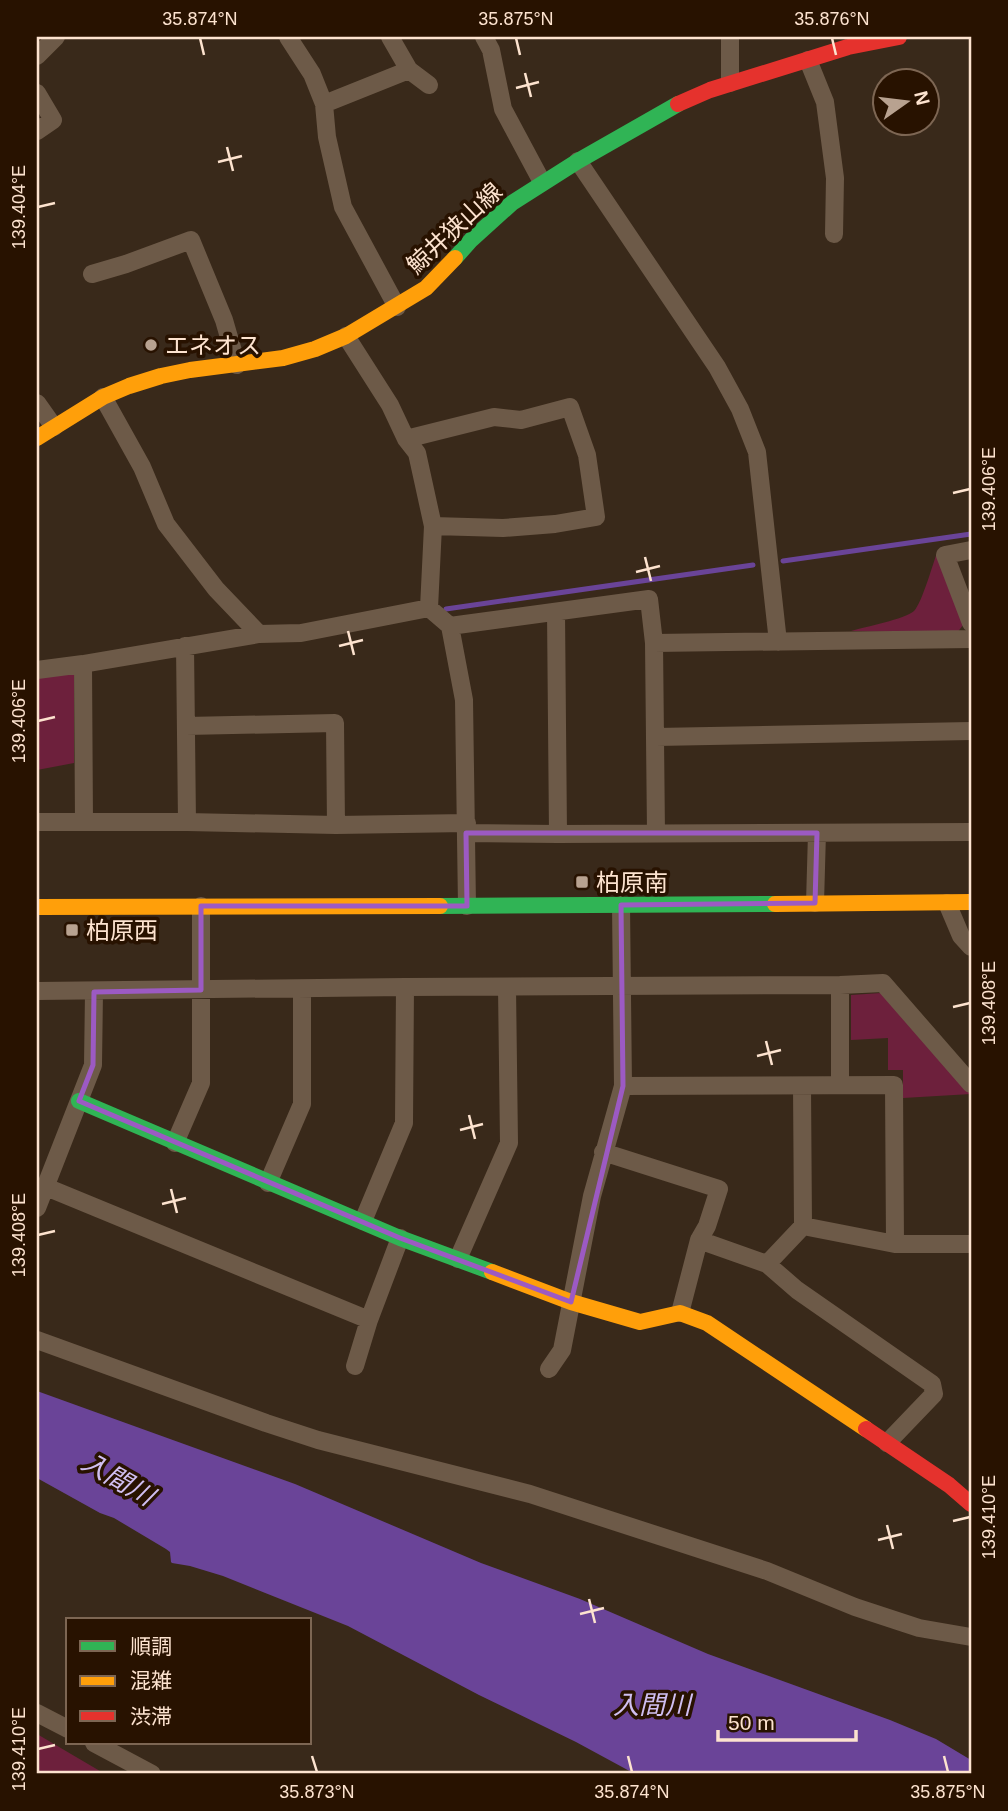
<svg xmlns="http://www.w3.org/2000/svg" width="1008" height="1811" font-family="Arial,'Noto Sans JP',sans-serif">
<style>
.green{fill:#6d203c}
.water{fill:#6a4498}
.lines{fill:none;stroke-linecap:round;stroke-linejoin:round}
.stream{stroke:#6a4498;stroke-width:5}
.street{stroke:#6d5a48;stroke-width:18}
.fast{stroke:#30b455;stroke-width:16}
.slow{stroke:#ff9f0a;stroke-width:16}
.jam{stroke:#e5322d;stroke-width:16}
.marked{fill:none;stroke:#9c5ac3;stroke-width:5;stroke-linejoin:round}
.ticks{fill:none;stroke:#fde3cf;stroke-width:2.5}
.poi-dot{fill:#b8a290;stroke:#281200;stroke-width:2.5}
.labels{text-anchor:middle;dominant-baseline:central;stroke-width:7;stroke-linejoin:round;paint-order:stroke}
.street-label{font-size:24px;fill:#fde3cf;stroke:#281200}
.poi-label{font-size:24px;fill:#fde3cf;stroke:#281200;text-anchor:start}
.water-label{font-size:26px;font-style:italic;fill:#d0bff1;stroke:#281200}
.neatline{fill:none;stroke:#fde3cf;stroke-width:2.5}
.ticks-label{font-size:18px;text-anchor:middle;fill:#fde3cf}
</style>
<rect width="100%" height="100%" fill="#39291a"/>
<path class="green" d="M938 550 963 625 957 633 851 631C865 627 905 619 914 611 922 603 933 563 938 550Z
M74 671V763L37 770V677Z
M881 993 971 1094 903 1098V1070H888V1038L851 1040V995Z
M37 1734 105 1774H37Z"/>
<path class="water" d="M37 1391 295 1484 481 1563 580 1599 708 1654 890 1720 936 1739 971 1760V1774H635L576 1742 479 1695 348 1626 223 1576 190 1566 172 1563 171 1562 170 1552 166 1549 114 1518 100 1513 37 1478Z"/>
<g class="lines">
<path class="stream" d="M783 561 971 534
M446 609 753 565"/>
<path class="street" d="M288 37 312 74 324 104 327 137 343 207 397 307
M390 37 409 70 429 85
M484 37 491 50 503 109 542 182
M730 37V83
M37 56 56 37
M808 60 825 102 835 178 834 234
M37 93 53 120 37 131
M324 104 409 70
M578 161 717 367 740 409 757 452 778 642
M92 274 126 264 191 240 224 320 237 365
M346 336 390 405 406 439 417 453 433 526 429 608 450 626 464 700 467 906
M103 397 142 467 166 524 216 589 259 634 301 633 429 608
M37 403 54 427
M406 439 494 417 521 420 570 407 587 455 596 517 555 524 503 528 433 526
M971 550 945 555 971 623
M556 612 558 834
M450 626 649 599 654 643 656 833
M654 643 971 639
M185 646 187 822
M83 664 84 822
M37 670 83 664 259 634
M186 726 335 723 336 825
M656 737 971 731
M37 822H187L336 825 467 823
M466 833 558 834 971 832
M815 903 817 833
M947 903 961 936 971 947
M840 985V1085
M37 991 405 987 840 985 883 983 971 1084
M623 1086 894 1085 895 1244
M175 1143 201 1083V906
M603 1152 719 1189 707 1226 699 1240
M268 1183 302 1104V989
M46 1187 369 1320
M37 1208 93 1065 94 992
M363 1221 404 1123 405 987
M803 1226 895 1244H971
M458 1259 509 1143 507 987
M767 1264 797 1290 932 1384 934 1394 887 1443
M680 1313 699 1240 767 1264 803 1226 802 1086
M37 1340 266 1423 318 1440 530 1494 767 1571 855 1607 919 1628 971 1637
M355 1366 369 1320 400 1238
M549 1369 562 1350 592 1196 623 1086 621 905
M37 1713 68 1729
M94 1743 152 1774"/>
<path class="fast" d="M455 258 471 240 512 203 578 161 678 104
M440 906 775 904
M79 1101 400 1238 492 1272"/>
<path class="slow" d="M37 438 103 397 129 386 161 376 190 370 283 358 315 349 346 336 426 288 455 258
M775 904 971 902
M37 907 440 906
M492 1272 571 1302 640 1322 680 1313 707 1323 866 1429"/>
<path class="jam" d="M678 104 710 90 848 47 899 37
M866 1429 949 1485 971 1504"/>
</g>
<path class="marked" d="M466 833H817L815 903 621 905 623 1086 571 1302 400 1238 79 1101 93 1065 94 992 201 990V906H467Z"/>
<path class="ticks" d="M200 38 204 55M516 38 520 55M832 38 836 55M525 73 531 97M516 88 539 82M227 147 233 171M218 162 242 156M38 207 55 203M953 493 970 489M645 557 651 581M636 572 660 566M348 631 354 655M339 646 363 640M38 721 55 717M953 1007 970 1003M766 1041 772 1065M757 1056 781 1050M469 1115 475 1139M460 1130 483 1124M171 1189 177 1213M162 1204 186 1198M38 1235 55 1231M953 1521 970 1517M887 1525 893 1549M878 1540 902 1534M589 1599 595 1623M580 1614 604 1608M38 1749 55 1745M312 1756 317 1772M628 1756 632 1772M944 1756 948 1772"/>
<g class="poi-dot">
<circle cx="151" cy="345" r="7"/>
<rect x="575" y="875" width="14" height="14" rx="3.5"/>
<rect x="65" y="923" width="14" height="14" rx="3.5"/>
</g>
<g class="labels">
<g class="street-label">
<text transform="translate(454 228) rotate(-43)">鯨井狭山線</text>
</g>
<g class="poi-label">
<text x="165" y="345">エネオス</text>
<text x="596" y="882">柏原南</text>
<text x="86" y="930">柏原西</text>
</g>
<g class="water-label">
<text transform="translate(118 1479) rotate(30)">入間川</text>
<text x="652" y="1705">入間川</text>
</g>
</g>
<rect width="1008" height="1811" fill="none" stroke="#281200" stroke-width="77"/>
<rect x="66" y="1618" width="245" height="126" fill="#281200" stroke="#7d6653" stroke-width="2"/>
<rect x="80" y="1641" width="35" height="10" fill="#30b455" stroke="#7d6653" stroke-width="2"/>
<text x="130" y="1654" font-size="21" fill="#fde3cf">順調</text>
<rect x="80" y="1676" width="35" height="10" fill="#ff9f0a" stroke="#7d6653" stroke-width="2"/>
<text x="130" y="1688" font-size="21" fill="#fde3cf">混雑</text>
<rect x="80" y="1711" width="35" height="10" fill="#e5322d" stroke="#7d6653" stroke-width="2"/>
<text x="130" y="1724" font-size="21" fill="#fde3cf">渋滞</text>
<g transform="translate(906 102) rotate(76)"><circle r="33" fill="#281200" stroke="#7d6653" stroke-width="2"/>
<path d="M0-5L12 26L0 18L-12 26Z" fill="#b8a290"/>
<text y="-10" font-size="19" font-weight="bold" text-anchor="middle" fill="#fde3cf">N</text>
</g>
<path d="M718 1730v10h138v-10" fill="none" stroke="#fde3cf" stroke-width="3.5"/>
<text x="728" y="1730" font-size="21" fill="#fde3cf" stroke="#281200" stroke-width="5" paint-order="stroke">50 m</text>
<rect x="38" y="38" width="932" height="1734" class="neatline"/>
<g class="ticks-label">
<text x="200" y="25">35.874°N</text>
<text x="516" y="25">35.875°N</text>
<text x="832" y="25">35.876°N</text>
<text transform="translate(19 207) rotate(-90)" y="6">139.404°E</text>
<text transform="translate(989 489) rotate(-90)" y="6">139.406°E</text>
<text transform="translate(19 721) rotate(-90)" y="6">139.406°E</text>
<text transform="translate(989 1003) rotate(-90)" y="6">139.408°E</text>
<text transform="translate(19 1235) rotate(-90)" y="6">139.408°E</text>
<text transform="translate(989 1517) rotate(-90)" y="6">139.410°E</text>
<text transform="translate(19 1749) rotate(-90)" y="6">139.410°E</text>
<text x="317" y="1798">35.873°N</text>
<text x="632" y="1798">35.874°N</text>
<text x="948" y="1798">35.875°N</text>
</g>
</svg>
